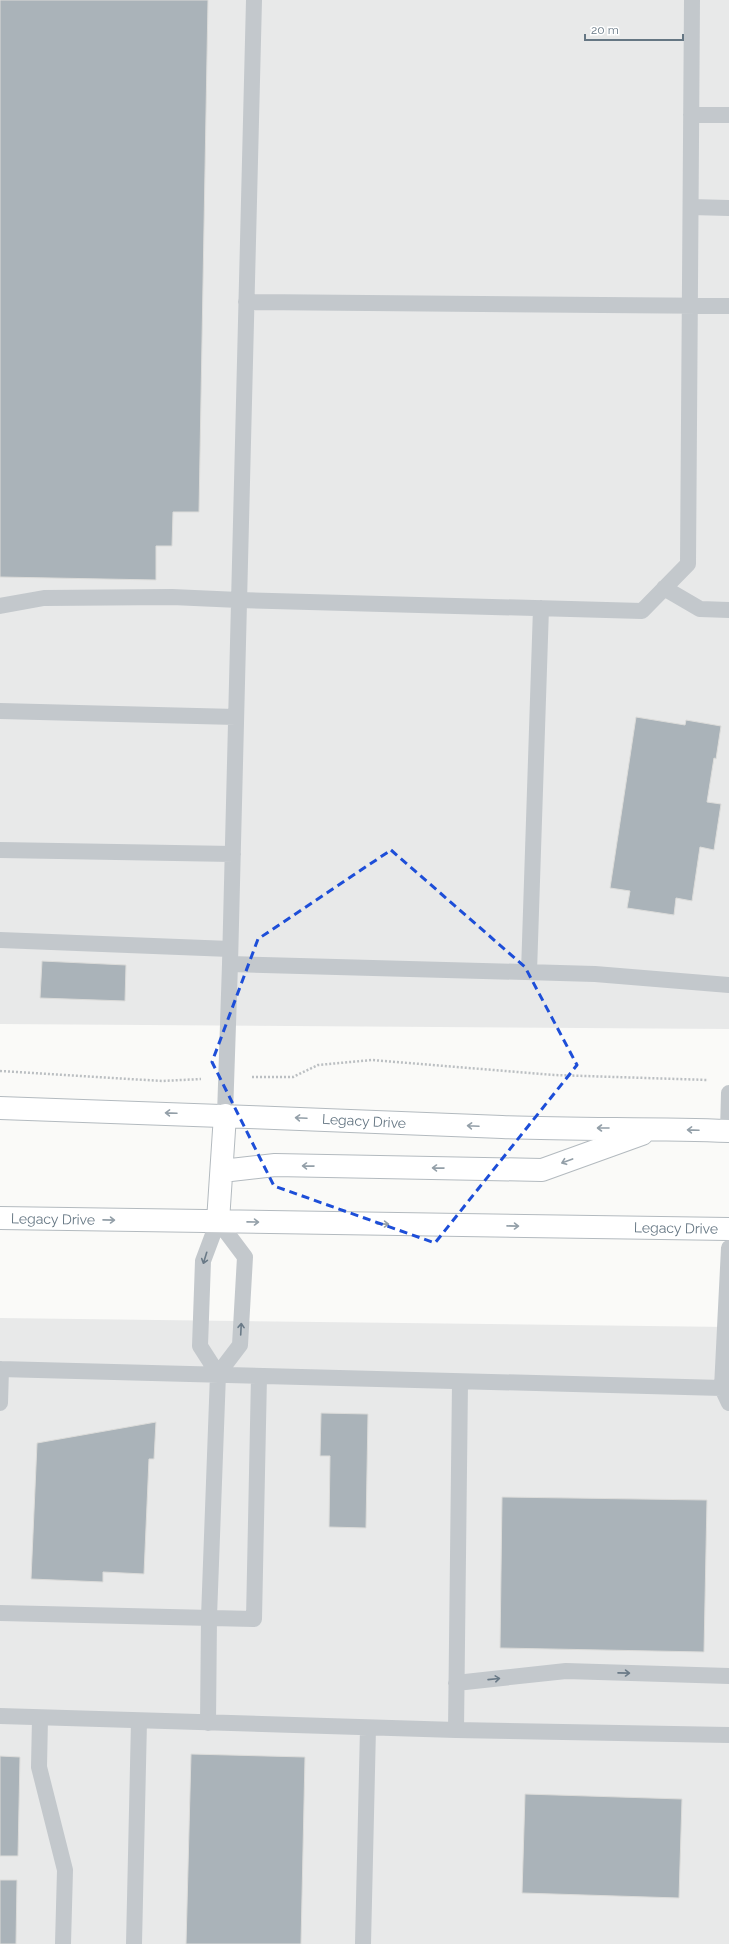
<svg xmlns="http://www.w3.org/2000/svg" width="729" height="1944" font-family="Raleway,sans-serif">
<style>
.built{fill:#e8e9e9}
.building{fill:#aab3b9;stroke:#dcdcda}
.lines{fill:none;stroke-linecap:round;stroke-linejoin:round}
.secondary-casing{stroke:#b3babf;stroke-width:24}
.path{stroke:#bbbfc2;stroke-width:2.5;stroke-dasharray:2 2;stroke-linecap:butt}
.service{stroke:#c3c8cc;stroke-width:16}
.secondary{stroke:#fff;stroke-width:22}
.oneway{stroke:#939fa8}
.oneway2{stroke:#6a7a87}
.marked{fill:none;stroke:#1d4ed8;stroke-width:3;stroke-dasharray:8 5;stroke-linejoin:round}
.labels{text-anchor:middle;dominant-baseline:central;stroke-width:4;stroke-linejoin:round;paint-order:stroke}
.street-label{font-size:14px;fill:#657683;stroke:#fff}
</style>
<rect width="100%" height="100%" fill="#fafaf8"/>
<path class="built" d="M0 0H729V1029L0 1024Z
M0 1318 729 1327V1944H0Z"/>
<path class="building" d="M0 0H208L199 512H173L172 546H156V580L0 577Z
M636 717 685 725 686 720 721 726 716 759 714 758 707 802 721 804 714 850 700 847 692 901 676 898 674 915 627 908 630 891 610 888Z
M42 961 126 965 125 1001 40 998Z
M321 1413 368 1414 366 1528 329 1527 330 1456H320Z
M156 1422 154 1459H149L144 1574 103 1572V1582L31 1579 37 1443Z
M502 1497 707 1500 704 1652 500 1648Z
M191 1754 305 1757 301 1944H186Z
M0 1756 20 1757 18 1856H0Z
M525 1794 682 1799 679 1898 522 1893Z
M0 1880H17L16 1944H0Z"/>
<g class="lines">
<defs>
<path id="secondary" d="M0 1108C167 1113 335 1121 502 1127 577 1130 653 1128 729 1131
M222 1171 275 1165 542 1170 642 1134
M0 1218 729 1229
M218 1221 225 1115"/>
</defs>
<use href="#secondary" class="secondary-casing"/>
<path class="path" d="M0 1071 162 1081 201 1079
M252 1077H293L318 1065 372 1060 554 1075 708 1080"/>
<path class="service" d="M691 115H729
M691 207 729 208
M246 302 729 306
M664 588 700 609 729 610
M0 606 44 598 172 597 239 600 642 611 688 564 692 0
M0 711 236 717
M0 850 233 854
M0 940 230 949
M230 964 254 0
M529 972 541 608
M225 1115 230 964 595 974 729 985
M728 1131 729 1093
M729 1248 722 1388 729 1403
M0 1369 722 1388
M218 1374 240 1345 245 1257 218 1221
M460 1382 456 1730 729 1735
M0 1403 1 1369
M0 1613 254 1619 259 1376
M456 1683 566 1671 729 1676
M0 1716 456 1730
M40 1718 39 1767 65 1870 63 1944
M208 1723 209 1617 218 1374 200 1346 203 1261 218 1221
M134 1944 139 1721
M363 1944 368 1728"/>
<use href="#secondary" class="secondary"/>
</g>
<defs><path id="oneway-shaft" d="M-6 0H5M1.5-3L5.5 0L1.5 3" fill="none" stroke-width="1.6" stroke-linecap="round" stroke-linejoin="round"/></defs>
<g class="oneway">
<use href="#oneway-shaft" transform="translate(171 1113) rotate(-178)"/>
<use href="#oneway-shaft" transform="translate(301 1118) rotate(-177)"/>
<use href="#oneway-shaft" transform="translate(473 1126) rotate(-177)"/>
<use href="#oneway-shaft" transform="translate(603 1128) rotate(-180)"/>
<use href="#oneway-shaft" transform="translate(693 1130) rotate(-178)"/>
<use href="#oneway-shaft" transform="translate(567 1161) rotate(160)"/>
<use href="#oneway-shaft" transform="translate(308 1166) rotate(-179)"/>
<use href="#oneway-shaft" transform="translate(438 1168) rotate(-179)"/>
<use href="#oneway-shaft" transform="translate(109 1220) rotate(1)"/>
<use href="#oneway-shaft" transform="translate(253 1222) rotate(1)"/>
<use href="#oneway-shaft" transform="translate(383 1224) rotate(1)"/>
<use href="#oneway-shaft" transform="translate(513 1226) rotate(1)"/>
</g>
<g class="oneway2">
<use href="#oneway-shaft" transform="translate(205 1258) rotate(107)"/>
<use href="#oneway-shaft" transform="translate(241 1329) rotate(-87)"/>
<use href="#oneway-shaft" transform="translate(624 1673) rotate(1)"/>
<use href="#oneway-shaft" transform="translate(494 1679) rotate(-6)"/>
</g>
<path class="marked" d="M391 850 525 967 577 1065 435 1243 274 1186 212 1062 258 939Z"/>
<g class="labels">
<g class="street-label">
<text transform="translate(364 1121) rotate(3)">Legacy Drive</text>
<text transform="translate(53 1219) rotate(1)">Legacy Drive</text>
<text transform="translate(676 1228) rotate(1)">Legacy Drive</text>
</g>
</g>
<path d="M585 34v6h98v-6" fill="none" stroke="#657683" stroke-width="2"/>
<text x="591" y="34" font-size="12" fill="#657683" stroke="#ffffff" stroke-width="3" paint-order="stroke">20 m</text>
</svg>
